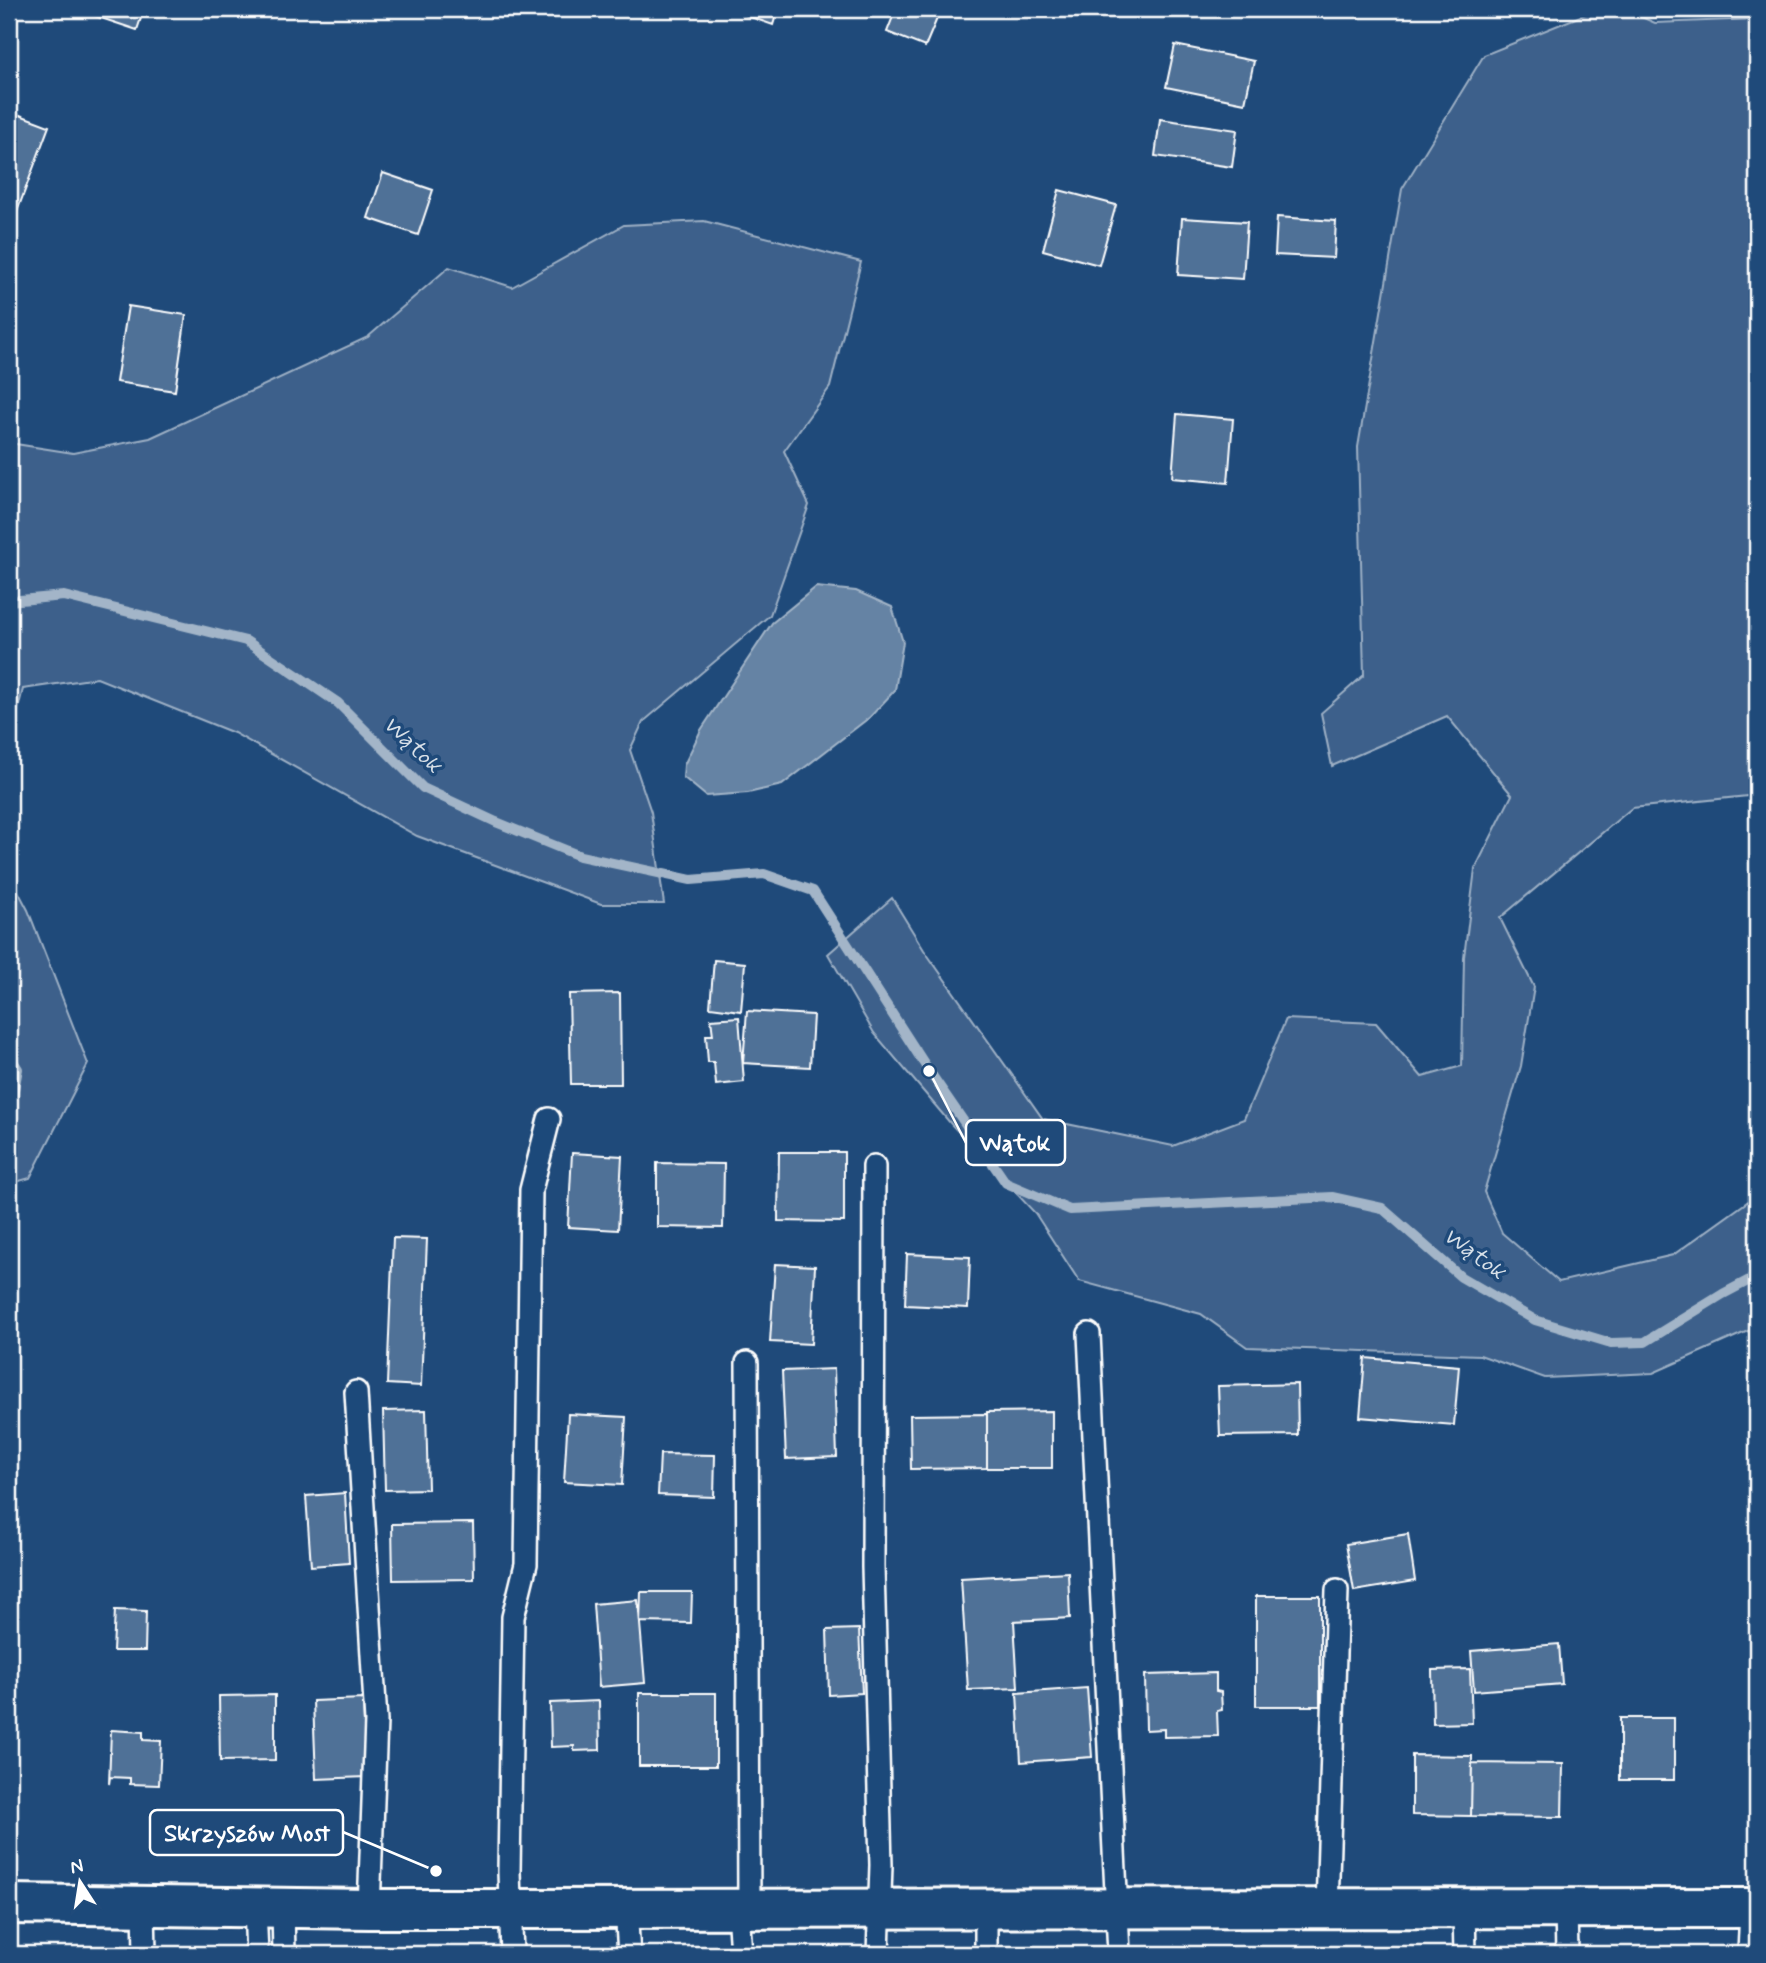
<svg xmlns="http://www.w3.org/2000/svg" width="1766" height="1963" font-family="Mynerve,sans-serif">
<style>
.green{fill:#3c618b;stroke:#9eb0c5;stroke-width:2}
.water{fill:#6583a4;stroke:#a3b5c8;stroke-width:2}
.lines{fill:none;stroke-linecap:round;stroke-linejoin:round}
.stream{stroke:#a3b5c8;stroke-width:10}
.building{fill:#507197;stroke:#fff;stroke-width:2}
.service-casing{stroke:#fff;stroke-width:26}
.tertiary-casing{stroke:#fff;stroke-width:44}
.service{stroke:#1f4a7a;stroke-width:21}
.tertiary{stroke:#1f4a7a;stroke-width:38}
.labels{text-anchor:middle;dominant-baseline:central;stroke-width:7;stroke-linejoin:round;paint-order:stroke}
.water-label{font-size:24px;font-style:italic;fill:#d8e0e8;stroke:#1f4a7a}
.leader{fill:none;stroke:#fff;stroke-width:2.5}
.callout-dot{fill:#fff;stroke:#1f4a7a;stroke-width:2.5}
.callout{fill:#1f4a7a;stroke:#fff;stroke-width:2.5}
.callout-label{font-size:24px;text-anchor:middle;font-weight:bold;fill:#fff}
</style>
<rect width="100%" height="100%" fill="#1f4a7a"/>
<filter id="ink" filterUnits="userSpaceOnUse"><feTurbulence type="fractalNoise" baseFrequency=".0143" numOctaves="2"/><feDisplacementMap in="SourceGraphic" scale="14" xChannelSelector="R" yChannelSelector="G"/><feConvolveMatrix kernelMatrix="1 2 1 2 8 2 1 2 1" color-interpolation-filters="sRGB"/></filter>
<g filter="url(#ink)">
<path class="green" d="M1598 9H1623L1655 23 1757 19V795L1632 808 1500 918 1534 987 1521 1066 1484 1192 1502 1233 1559 1282 1673 1255 1757 1195V1327L1653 1373 1545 1378 1480 1355 1247 1347 1201 1314 1079 1281 1035 1213 951 1124 874 1033 828 954 892 898 924 950 1043 1119 1173 1146 1244 1119 1286 1019 1376 1023 1422 1077 1462 1066 1464 957 1475 869 1512 795 1447 716 1332 766 1321 713 1364 675 1358 447 1402 189 1484 55Z
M704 221 861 262 830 387 784 451 809 505 770 615 643 722 630 750 651 812 664 904H601L417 836 234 733 97 678 23 689 9 745V443L73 453 150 438 368 337 449 267 512 287 624 225Z
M9 874 28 910 88 1064 30 1178 9 1184Z"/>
<path class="water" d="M816 587 856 591 892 607 903 642 895 690 870 717 782 785 748 793 706 796 683 777 684 765 701 730 772 623Z"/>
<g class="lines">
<path class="stream" d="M9 601 64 596 246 641 338 703 423 788 496 822 580 856 691 880 764 874 813 891 929 1071 1006 1183 1070 1210 1332 1197 1382 1208 1461 1277 1535 1320 1611 1343 1645 1342 1723 1294 1757 1276
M9 1055 18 1069 13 1095 9 1098"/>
</g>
<path class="building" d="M80 9H144L137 30 80 11Z
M728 9H778L773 25Z
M896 9H941L925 47 887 32Z
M1175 45 1254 61 1245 103 1166 87Z
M12 112 49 126 9 233V121Z
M1160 119 1237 130 1232 167 1155 156Z
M383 173 433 190 418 235 368 218Z
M1059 190 1116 205 1099 265 1043 250Z
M1277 217 1336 221 1334 258 1275 255Z
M1182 218 1247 222 1243 279 1178 275Z
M128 306 186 315 175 391 116 382Z
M1177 414 1233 419 1228 483 1172 478Z
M714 960 745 963 741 1011 710 1007Z
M620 993 621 1084H571L569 994Z
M747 1011 813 1015 810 1067 743 1063Z
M739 1017 744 1082 716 1085 714 1062H708L706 1035H713L711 1019Z
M779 1152H844V1222L778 1221Z
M572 1153 622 1156 618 1230 568 1227Z
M657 1163 724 1164 723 1228 657 1227Z
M393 1238 427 1239 421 1386 387 1384Z
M907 1254 970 1257 968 1308 905 1305Z
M775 1264 815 1266 811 1344 770 1342Z
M1365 1358 1459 1366 1454 1425 1360 1417Z
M834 1369 837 1457 786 1459 782 1371Z
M1297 1384 1298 1435 1220 1436 1218 1386Z
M426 1410 428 1489 385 1490 383 1411Z
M1052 1411V1468H987V1412Z
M568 1414 626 1417 622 1485 564 1482Z
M987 1414V1468L911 1469 910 1415Z
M660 1454 715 1455 714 1497 658 1495Z
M345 1493 349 1563 311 1566 306 1496Z
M473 1523 474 1579 393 1580 392 1524Z
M1408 1534 1415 1581 1354 1591 1346 1544Z
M1068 1572 1070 1618 1014 1621 1018 1688 968 1690 961 1578Z
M641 1592H692L691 1623 640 1622Z
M1256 1596H1320V1706H1256Z
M638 1600 645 1683 599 1687 593 1604Z
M115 1610 146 1611 145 1651H113Z
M859 1629 862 1693 829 1695 827 1630Z
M1559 1644 1562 1684 1474 1691 1471 1651Z
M1470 1669 1472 1723 1433 1724 1432 1670Z
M1216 1673V1691L1221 1692 1222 1710 1217 1711 1218 1736 1164 1737V1729L1146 1730 1145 1675Z
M1087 1688 1092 1757 1021 1762 1017 1693Z
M639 1693H716V1766H639Z
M275 1695V1760L220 1761 219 1696Z
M363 1699 366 1777 316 1779 313 1701Z
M599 1701 600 1750 574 1751V1746L551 1747 550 1703Z
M1757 1704V1733L1752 1705Z
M1620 1718H1674V1780H1620Z
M111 1730 143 1732V1740L161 1741 159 1785 130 1784V1778L110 1777 109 1784Z
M1412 1755 1472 1756 1471 1816 1412 1815Z
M1472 1763 1563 1764 1562 1817 1471 1816Z"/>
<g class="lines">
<defs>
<path id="service" d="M874 1166 873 1567 881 1865 878 1954
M1089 1334 1119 1954
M747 1363 749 1910
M356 1392 376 1721 369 1909
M144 1906 145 1954
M255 1908 257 1954
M283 1908 284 1954
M626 1908 629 1954
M986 1908V1954
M1327 1909 1337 1590
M1566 1909 1567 1954
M738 1910 741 1954
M1464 1910 1465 1954
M512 1954 509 1872 513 1617 526 1564 531 1190 549 1119
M1749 1954 1751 1908"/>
<path id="tertiary" d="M9 1904 369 1909 1757 1908"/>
</defs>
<use href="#service" class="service-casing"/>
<use href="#tertiary" class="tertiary-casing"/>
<use href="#service" class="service"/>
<use href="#tertiary" class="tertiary"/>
</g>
</g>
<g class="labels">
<g class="water-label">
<text transform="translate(412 745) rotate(43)">Wątok</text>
<text transform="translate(1474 1254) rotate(36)">Wątok</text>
</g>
</g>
<path class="leader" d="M929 1071L966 1143M436 1871L343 1832"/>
<g class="callout-dot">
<circle cx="929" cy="1071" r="7"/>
<circle cx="436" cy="1871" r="7"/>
</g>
<g class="callout">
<rect x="966" y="1120" width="99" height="45" rx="7"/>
<rect x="150" y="1810" width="193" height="45" rx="7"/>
</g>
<g class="callout-label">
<text x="1015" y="1151">Wątok</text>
<text x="247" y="1841">Skrzyszów Most</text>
</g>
<rect width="1766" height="1963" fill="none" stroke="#1f4a7a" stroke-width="35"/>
<rect x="18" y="18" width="1731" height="1928" fill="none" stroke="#fff" stroke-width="2.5" filter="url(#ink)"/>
<g transform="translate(80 1882) rotate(348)" stroke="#1f4a7a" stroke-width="5" paint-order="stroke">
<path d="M0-5L12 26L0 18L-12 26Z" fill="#ffffff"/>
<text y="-10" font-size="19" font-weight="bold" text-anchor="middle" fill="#ffffff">N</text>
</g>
</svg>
